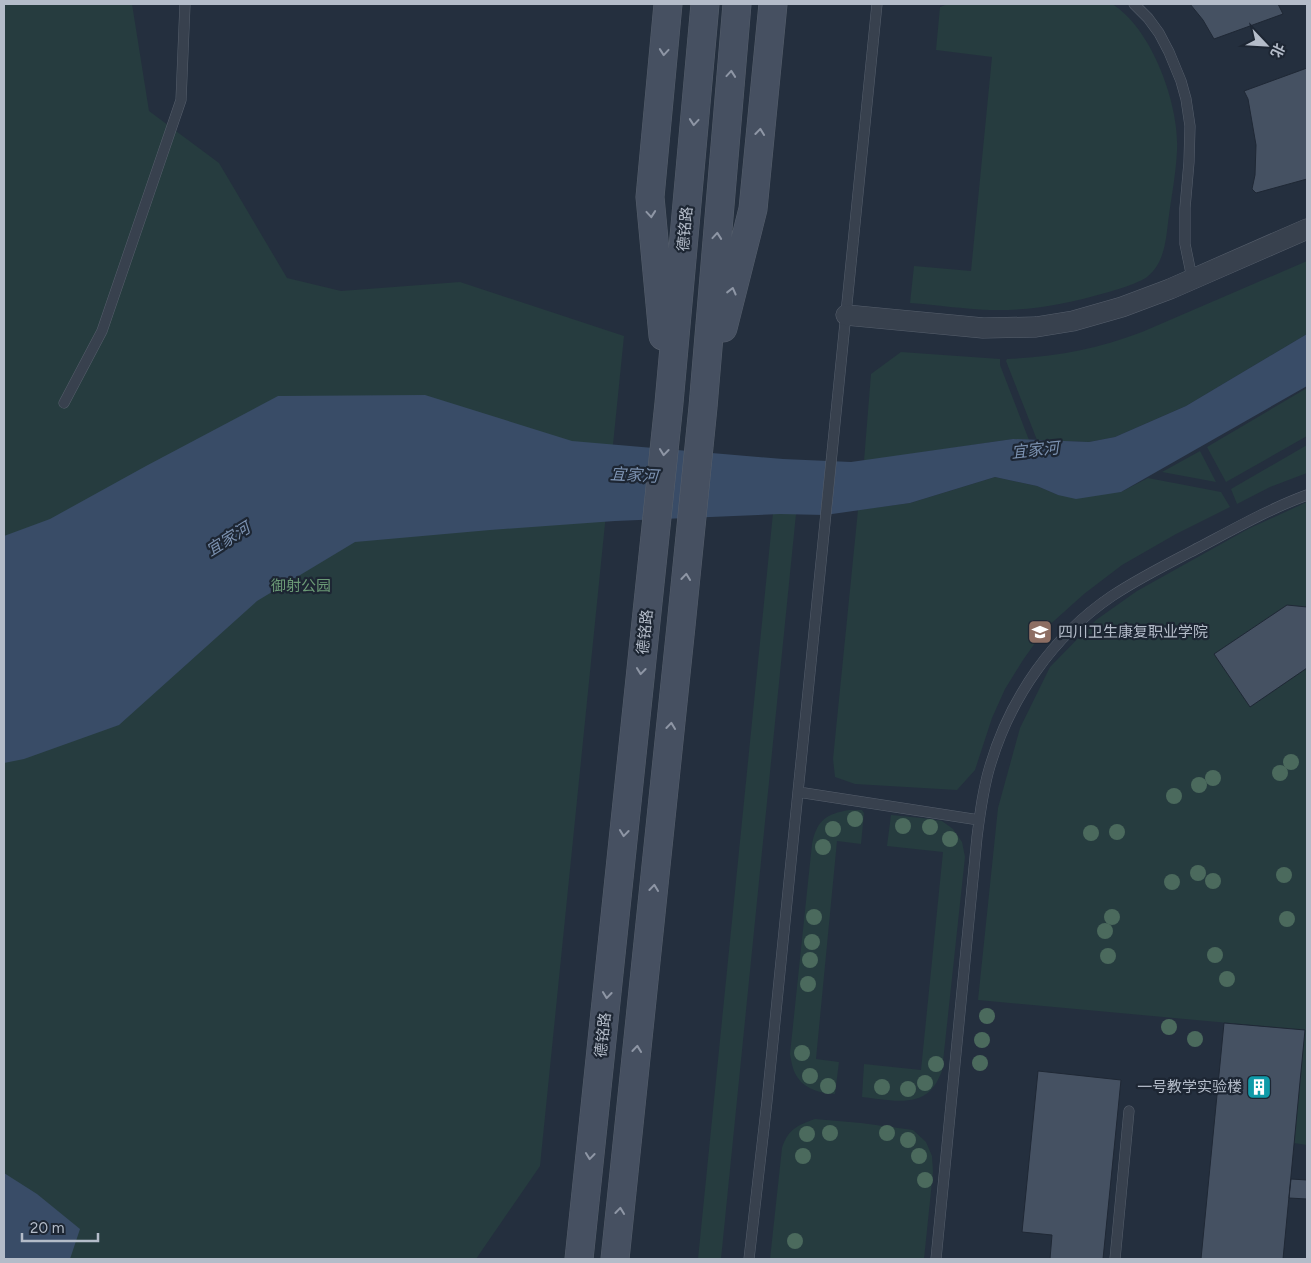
<svg xmlns="http://www.w3.org/2000/svg" width="1311" height="1263" font-family="Figtree,'Noto Sans SC',sans-serif">
<style>
.green{fill:#263c3f}
.water{fill:#394c67}
.building{fill:#455162;stroke:#1f2835}
.lines{fill:none;stroke-linecap:round;stroke-linejoin:round}
.lane-casing{stroke:#565f6c;stroke-width:11}
.street-casing{stroke:#565f6c;stroke-width:21}
.secondary-casing{stroke:#565f6c;stroke-width:29}
.lane{stroke:#38414e;stroke-width:10}
.street{stroke:#38414e;stroke-width:20}
.secondary{stroke:#465061;stroke-width:28}
.tree{fill:#4b6a5d}
.oneway{stroke:#8e96a5}
.labels{text-anchor:middle;dominant-baseline:central;stroke-width:4.5;stroke-linejoin:round;paint-order:stroke}
.street-label{font-size:15px;fill:#b4bcc9;stroke:#1d2633}
.park-label{font-size:15px;fill:#6b9a76;stroke:#1d2633}
.poi-label{font-size:15px;fill:#b4bcc9;stroke:#1d2633;text-anchor:start}
.water-label{font-size:16px;font-style:italic;fill:#7c92b1;stroke:#1d2633}
</style>
<rect width="100%" height="100%" fill="#242f3e"/>
<path class="green" d="M4 4H132L149 111 219 163 287 278 341 291 460 282 624 336 540 1166 476 1259H4Z
M948 4H1112C1152 28 1180 106 1177 151 1176 172 1172 194 1169 215 1166 236 1166 262 1147 277 1139 283 1116 290 1105 293 1067 304 1030 311 990 310 963 309 937 305 910 303L914 266 971 271 992 57 936 50 940 7Z
M1307 261V334L1186 406 1115 437 1089 442 1037 440 1006 361 1007 359C1055 357 1098 349 1142 332Z
M901 352 1000 359V365L1029 440 1013 439 864 461 871 374Z
M1307 388V436L1226 482 1207 447Z
M1307 445V473L1270 487 1237 504 1231 489Z
M1200 451 1216 482 1162 472Z
M995 477 1037 486 1058 495 1121 492 1148 478 1221 492 1230 507 1176 534 1122 565 1084 594 1045 629 1023 660 1005 689 992 718 975 770 957 790 855 784 835 777 833 759 858 510 910 503Z
M1307 502V1145L1294 1143 1305 1030 978 1000 998 808 1020 728 1050 667 1096 620 1137 591 1248 529Z
M773 513 796 514 721 1259H698Z
M849 810H862L864 813 861 844 837 841 816 1059 839 1062 835 1094C818 1093 801 1088 794 1071 792 1066 791 1060 790 1054L812 844C817 820 826 814 849 810Z
M891 815 931 819 942 821 953 829 962 842 965 857 942 1071C939 1078 936 1085 930 1091 913 1107 883 1099 862 1097L864 1064 921 1070 943 852 887 846Z
M815 1119 861 1123 913 1130 926 1142 932 1156 933 1172 924 1259H770L782 1148C788 1129 798 1125 815 1119Z"/>
<path class="water" d="M1307 334V386L1121 492 1076 499 1058 495 1037 486 995 477 910 503 825 515 780 514 615 521 490 530 355 542 257 601 119 725 24 759 4 763V536L50 519 146 466 278 396 425 395 572 441 783 459 851 462 1013 439 1089 442 1115 437 1186 406Z
M4 1173 37 1194 80 1229 70 1259H4Z"/>
<path class="building" d="M1190 4H1278L1283 14 1214 39 1203 20Z
M1307 68V179L1256 193 1252 189 1255 175 1256 145 1248 99 1244 91Z
M1287 605 1307 607V668L1250 707 1214 654Z
M1224 1023 1305 1030 1283 1259H1201Z
M1038 1071 1121 1080 1103 1259H1050L1052 1235 1022 1232Z
M1291 1179 1307 1180V1199L1289 1198Z"/>
<g class="lines">
<defs>
<path id="lane" d="M1134 4 1148 18 1159 33 1169 52 1181 81 1186 99 1190 126 1189 162 1185 208V244L1192 278
M64 403 102 331 181 100 185 4
M798 792 979 820
M749 1259 767 1101 877 4
M936 1259 977 837C980 813 983 789 990 766 1010 698 1053 636 1112 596 1139 578 1169 563 1198 548 1234 529 1269 509 1307 495
M1115 1259 1129 1111"/>
<path id="street" d="M846 315 983 328 1036 327 1073 321 1122 307 1170 289 1307 229"/>
<path id="secondary" d="M723 328 753 209 773 4
M663 336 650 197 668 4
M579 1259 669 403 705 4
M615 1259 681 626 703 407 737 4"/>
</defs>
<use href="#lane" class="lane-casing"/>
<use href="#street" class="street-casing"/>
<use href="#secondary" class="secondary-casing"/>
<use href="#lane" class="lane"/>
<use href="#street" class="street"/>
<use href="#secondary" class="secondary"/>
</g>
<g class="tree">
<circle cx="1291" cy="762" r="8"/>
<circle cx="1280" cy="773" r="8"/>
<circle cx="1213" cy="778" r="8"/>
<circle cx="1199" cy="785" r="8"/>
<circle cx="1174" cy="796" r="8"/>
<circle cx="855" cy="819" r="8"/>
<circle cx="903" cy="826" r="8"/>
<circle cx="930" cy="827" r="8"/>
<circle cx="833" cy="829" r="8"/>
<circle cx="1117" cy="832" r="8"/>
<circle cx="1091" cy="833" r="8"/>
<circle cx="950" cy="839" r="8"/>
<circle cx="823" cy="847" r="8"/>
<circle cx="1198" cy="873" r="8"/>
<circle cx="1284" cy="875" r="8"/>
<circle cx="1213" cy="881" r="8"/>
<circle cx="1172" cy="882" r="8"/>
<circle cx="814" cy="917" r="8"/>
<circle cx="1112" cy="917" r="8"/>
<circle cx="1287" cy="919" r="8"/>
<circle cx="1105" cy="931" r="8"/>
<circle cx="812" cy="942" r="8"/>
<circle cx="1215" cy="955" r="8"/>
<circle cx="1108" cy="956" r="8"/>
<circle cx="810" cy="960" r="8"/>
<circle cx="1227" cy="979" r="8"/>
<circle cx="808" cy="984" r="8"/>
<circle cx="987" cy="1016" r="8"/>
<circle cx="1169" cy="1027" r="8"/>
<circle cx="1195" cy="1039" r="8"/>
<circle cx="982" cy="1040" r="8"/>
<circle cx="802" cy="1053" r="8"/>
<circle cx="980" cy="1063" r="8"/>
<circle cx="936" cy="1064" r="8"/>
<circle cx="810" cy="1076" r="8"/>
<circle cx="925" cy="1083" r="8"/>
<circle cx="828" cy="1086" r="8"/>
<circle cx="882" cy="1087" r="8"/>
<circle cx="908" cy="1089" r="8"/>
<circle cx="830" cy="1133" r="8"/>
<circle cx="887" cy="1133" r="8"/>
<circle cx="807" cy="1134" r="8"/>
<circle cx="908" cy="1140" r="8"/>
<circle cx="803" cy="1156" r="8"/>
<circle cx="919" cy="1156" r="8"/>
<circle cx="925" cy="1180" r="8"/>
<circle cx="795" cy="1241" r="8"/>
</g>
<defs><path id="oneway-chevron" d="M-2-3.5L2.5 0L-2 3.5" fill="none" stroke-width="1.6" stroke-linecap="round" stroke-linejoin="round" transform="scale(1.25)"/></defs>
<g class="oneway">
<use href="#oneway-chevron" transform="translate(664 52) rotate(95)"/>
<use href="#oneway-chevron" transform="translate(731 74) rotate(-85)"/>
<use href="#oneway-chevron" transform="translate(694 122) rotate(95)"/>
<use href="#oneway-chevron" transform="translate(760 132) rotate(-84)"/>
<use href="#oneway-chevron" transform="translate(651 214) rotate(85)"/>
<use href="#oneway-chevron" transform="translate(717 236) rotate(-85)"/>
<use href="#oneway-chevron" transform="translate(732 291) rotate(-76)"/>
<use href="#oneway-chevron" transform="translate(664 452) rotate(96)"/>
<use href="#oneway-chevron" transform="translate(686 577) rotate(-84)"/>
<use href="#oneway-chevron" transform="translate(641 671) rotate(96)"/>
<use href="#oneway-chevron" transform="translate(671 726) rotate(-84)"/>
<use href="#oneway-chevron" transform="translate(624 833) rotate(96)"/>
<use href="#oneway-chevron" transform="translate(654 888) rotate(-84)"/>
<use href="#oneway-chevron" transform="translate(607 995) rotate(96)"/>
<use href="#oneway-chevron" transform="translate(637 1049) rotate(-84)"/>
<use href="#oneway-chevron" transform="translate(590 1156) rotate(96)"/>
<use href="#oneway-chevron" transform="translate(620 1211) rotate(-84)"/>
</g>
<defs>
<symbol id="university-square" viewBox="-11 -11 22 22"><rect x="-9" y="-9" width="18" height="18" rx="4" fill="#8d6e63" stroke="#1d2633"/><path d="M0-5L7-2L0 1L-7-2ZM-4 1L0 2.5L4 1V4Q0 6-4 4Z" fill="#fff"/></symbol>
<symbol id="building-square" viewBox="-11 -11 22 22"><rect x="-9" y="-9" width="18" height="18" rx="4" fill="#0f9aa8" stroke="#1d2633"/><path d="M-4-6H4V6H1V3H-1V6H-4ZM-2.5-4.3h1.7v1.8h-1.7ZM.8-4.3h1.7v1.8H.8ZM-2.5-1h1.7V.8h-1.7ZM.8-1h1.7V.8H.8Z" fill="#fff"/></symbol>
</defs>
<g fill-rule="evenodd">
<use href="#university-square" x="1026" y="618" width="28" height="28"/>
<use href="#building-square" x="1245" y="1073" width="28" height="28"/>
</g>
<g class="labels">
<g class="street-label">
<text transform="translate(685 229) rotate(-85)">德铭路</text>
<text transform="translate(645 632) rotate(-84)">德铭路</text>
<text transform="translate(603 1035) rotate(-84)">德铭路</text>
</g>
<g class="park-label">
<text x="301" y="586">御射公园</text>
</g>
<g class="poi-label">
<text x="1058" y="632">四川卫生康复职业学院</text>
<text x="1242" y="1087" text-anchor="end">一号教学实验楼</text>
</g>
<g class="water-label">
<text transform="translate(1035 450) rotate(-6)">宜家河</text>
<text transform="translate(634 475) rotate(3)">宜家河</text>
<text transform="translate(228 539) rotate(-32)">宜家河</text>
</g>
</g>
<rect width="1311" height="1263" fill="none" stroke="#b4bcc9" stroke-width="10"/>
<g transform="translate(1266 45) rotate(115)" stroke="#1d2633" stroke-width="4" paint-order="stroke">
<path d="M0-4L9 19L0 12L-9 19Z" fill="#b4bcc9"/>
<text y="-8" font-size="14" font-weight="bold" text-anchor="middle" fill="#b4bcc9">北</text>
</g>
<path d="M22 1233v8h76v-8" fill="none" stroke="#b4bcc9" stroke-width="2.5"/>
<text x="30" y="1233" font-size="15" fill="#b4bcc9" stroke="#1d2633" stroke-width="4" paint-order="stroke">20 m</text>
</svg>
